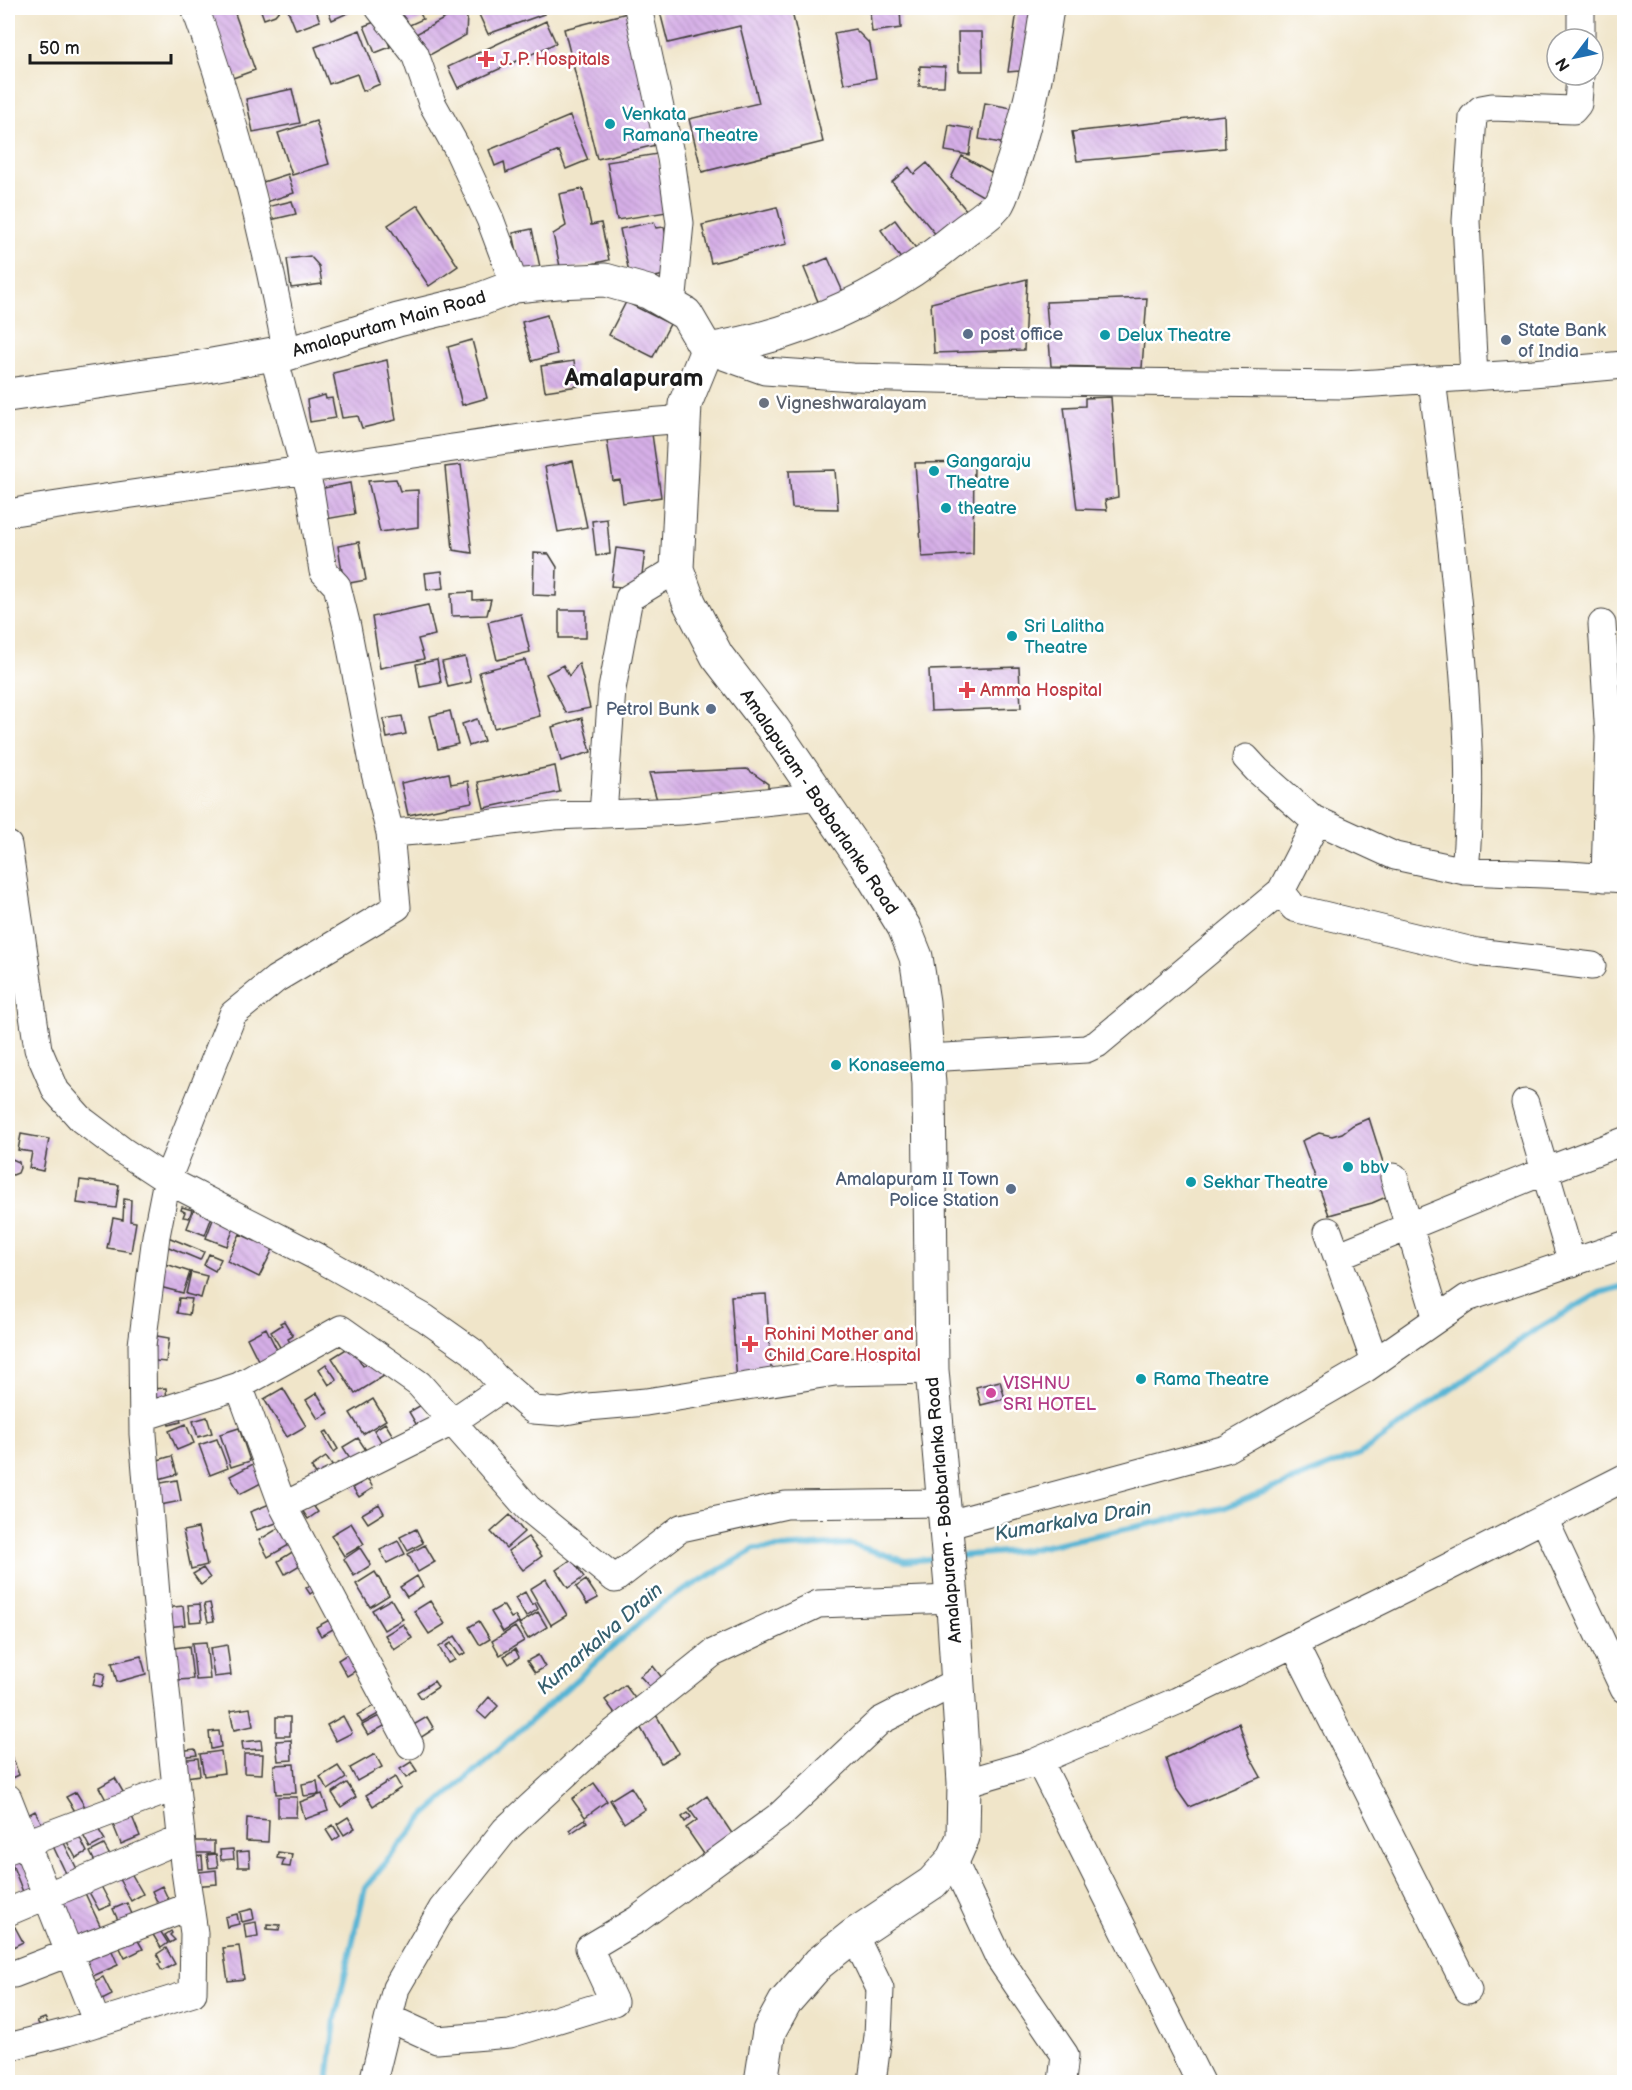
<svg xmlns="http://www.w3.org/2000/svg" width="1632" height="2090" font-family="'Balsamiq Sans',sans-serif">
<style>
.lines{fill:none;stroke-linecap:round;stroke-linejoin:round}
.stream{stroke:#55b4d4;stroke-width:6}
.building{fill:url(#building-back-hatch)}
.minor-casing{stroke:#3c3a36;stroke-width:29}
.major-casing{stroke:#3c3a36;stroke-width:35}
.highway-casing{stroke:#3c3a36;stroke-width:35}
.minor{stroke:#fff;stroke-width:27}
.major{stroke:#fff;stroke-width:33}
.highway{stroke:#fff;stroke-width:33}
.health-dot{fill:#e0444e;stroke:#fff;stroke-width:2}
.culture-dot{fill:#0f9aa8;stroke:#fff;stroke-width:2}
.service-dot{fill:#5c6f8a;stroke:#fff;stroke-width:2}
.worship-dot{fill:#6b7280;stroke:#fff;stroke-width:2}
.hotel-dot{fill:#d1479c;stroke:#fff;stroke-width:2}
.labels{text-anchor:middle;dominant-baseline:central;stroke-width:5;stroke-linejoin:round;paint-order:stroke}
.health-label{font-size:18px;fill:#be3a42;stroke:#fff;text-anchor:start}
.culture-label{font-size:18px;fill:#0d838f;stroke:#fff;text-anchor:start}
.street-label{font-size:18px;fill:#1c1c1c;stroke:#fff}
.service-label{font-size:18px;fill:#4e5e75;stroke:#fff;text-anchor:start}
.worship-label{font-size:18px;fill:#5b616d;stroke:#fff;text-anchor:start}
.hotel-label{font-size:18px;fill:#b23c85;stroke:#fff;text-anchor:start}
.water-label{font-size:20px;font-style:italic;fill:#36606f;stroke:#fff}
.district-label{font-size:24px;font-weight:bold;fill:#1c1c1c;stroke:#fff}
</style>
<defs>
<pattern id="building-back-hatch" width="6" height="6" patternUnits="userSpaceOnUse" patternTransform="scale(1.5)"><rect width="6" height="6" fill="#d6afe7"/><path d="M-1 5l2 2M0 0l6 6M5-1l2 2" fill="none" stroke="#b796c6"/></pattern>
</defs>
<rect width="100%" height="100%" fill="#fff"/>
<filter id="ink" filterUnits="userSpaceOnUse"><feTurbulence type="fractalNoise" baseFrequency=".0167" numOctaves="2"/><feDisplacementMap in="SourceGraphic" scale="12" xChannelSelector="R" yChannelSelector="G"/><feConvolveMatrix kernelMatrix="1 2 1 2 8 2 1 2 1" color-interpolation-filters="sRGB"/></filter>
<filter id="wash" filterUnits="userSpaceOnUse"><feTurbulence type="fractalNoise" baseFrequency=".008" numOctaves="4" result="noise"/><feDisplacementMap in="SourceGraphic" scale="24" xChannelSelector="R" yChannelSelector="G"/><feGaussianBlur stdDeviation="1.35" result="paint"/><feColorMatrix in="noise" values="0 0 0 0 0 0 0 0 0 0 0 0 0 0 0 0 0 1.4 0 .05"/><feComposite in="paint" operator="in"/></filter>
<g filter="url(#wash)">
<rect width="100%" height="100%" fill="#f0e5c9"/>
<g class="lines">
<path class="stream" d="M958 1556 1027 1550 1223 1508 1360 1454 1530 1333 1599 1293 1624 1286
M328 2082 335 2019 365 1888 425 1815 662 1603 755 1549 851 1544 905 1561 939 1558"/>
</g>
<g id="blocks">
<path class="building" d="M226 8H233L255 70 233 78 210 13Z
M260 8H281L275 15 264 19Z
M287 8H315L320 21 296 30Z
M327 8H356L357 9 332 20Z
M393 8H417L423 19 403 28Z
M436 8H460L461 13H438Z
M476 8H541L544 14 488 34Z
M659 8H791L823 142 702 172 689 119 759 103 740 26 668 43Z
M900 8 901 28 872 32 870 13Z
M1017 11 1040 14 1032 70 1008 72Z
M631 12 664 143 597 159 564 29Z
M451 15H467L466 35 426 57 414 35Z
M380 20 390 47 375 53 364 26Z
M546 21 556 43 458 88 448 67Z
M855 29 870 44 876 78 844 84 834 33Z
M360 30 380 84 363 91 357 74 329 84 315 47Z
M958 32H982L983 71H959Z
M920 66 945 67 944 86H919Z
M292 89 300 123 253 132 246 99Z
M985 103 1017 109 1012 145 979 139Z
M1224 115 1225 148 1077 161 1072 132Z
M570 116 588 160 566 169 559 151 506 173 504 162 495 166 489 150Z
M316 121 329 164 292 175 278 133Z
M949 125 973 129 969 155 945 151Z
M657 154 667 212 617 220 607 162Z
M962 156 1000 177 988 199 951 178Z
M927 163 972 217 942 242 892 182 909 167 914 174Z
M288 174 294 193 266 202 260 183Z
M583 189 591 225 601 223 609 260 561 271 553 234 566 226 559 194Z
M292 201 296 214 270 220 267 207Z
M418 205 458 266 429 286 388 225Z
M777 207 787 244 711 263 702 225Z
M895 220 921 255 906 266 881 230Z
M654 222 656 228 664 227 674 273 631 282 620 229Z
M532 229 541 272 522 276 513 233Z
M310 256 319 266 322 284 291 288 287 259Z
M828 258 847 301 822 311 804 268Z
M1027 279 1024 350 934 353 931 303Z
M1147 298 1142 368 1051 366 1046 302Z
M626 302 670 324 653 357 609 335Z
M547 315 557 354 532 361 522 322Z
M472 340 487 398 462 405 448 347Z
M387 360 396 420 362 428 358 416 342 418 333 373Z
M574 361 578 386 545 391 541 366Z
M325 395 326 399 332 398 336 418 310 422 307 400Z
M1111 397 1118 497 1105 500 1107 510 1077 509 1064 407 1085 406V398Z
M652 434 661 497 623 503 620 480 613 481 607 440Z
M573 461 587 527 558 532 545 467Z
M974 462 973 554 922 557 915 463Z
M461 465 472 553 453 550 445 467Z
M835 470 838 509 792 508 789 471Z
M396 479 400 491 418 490V527L380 532 368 481Z
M350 483 355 514 326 519 319 489Z
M607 519 610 554 596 556 592 521Z
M359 542 366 580 344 584 338 546Z
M616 548 645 552 640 589 611 586Z
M534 553 549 554 557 567 556 596 533 595Z
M442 571 444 588 427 590 425 573Z
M473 592V600L491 599 487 615 452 616 451 593Z
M428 605 435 635 418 639 424 659 380 668 372 617Z
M559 610H586V638H559Z
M521 614 530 652 497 660 488 622Z
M465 657 471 682 448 687 442 662Z
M437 660 441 683 420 687 416 664Z
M525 660 540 716 494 728 479 672Z
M579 663 590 708 566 713 546 674 563 665 569 676Z
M1019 667 1021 708 931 711 929 670Z
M450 711 458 744 438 749 430 716Z
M402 716 406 734 387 738 383 719Z
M582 718 591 752 561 761 552 727Z
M477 719 484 741 469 746 462 724Z
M555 766 560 792 484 808 478 782Z
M747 769 768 784V792L657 800 649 773Z
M449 773 451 784 468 781 472 802 408 815 401 783Z
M1369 1118 1393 1194 1372 1203 1329 1215 1302 1141 1319 1133 1332 1136 1342 1133 1353 1125Z
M21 1134 49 1139 43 1171 29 1168 32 1152 18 1150Z
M12 1159 19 1162 20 1168 18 1173 13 1175 8 1174V1160Z
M80 1180 119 1185 116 1208 77 1203Z
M124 1199 131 1200 130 1221 136 1222 131 1252 107 1248 113 1218 123 1220Z
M182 1207 192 1210 189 1218 183 1217 185 1212 181 1210Z
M195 1207 213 1214 205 1235 187 1228Z
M214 1217 235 1225 227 1246 206 1238Z
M240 1234 255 1241 257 1236 264 1240 262 1244 273 1249 259 1277 227 1261Z
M168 1237 204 1252 200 1260 164 1245Z
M209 1254 221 1259 215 1271 204 1265Z
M163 1263 190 1272 183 1293 156 1286Z
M191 1272 207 1276 201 1298 186 1294Z
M766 1294 772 1382 737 1384 731 1296Z
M179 1298 192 1299 189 1315 177 1313Z
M284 1321 293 1336 288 1339 293 1348 284 1354 271 1332 282 1325 280 1323Z
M266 1328 280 1356 261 1366 247 1338Z
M157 1336 169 1338 166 1362 145 1360 155 1351Z
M351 1346 363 1366 374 1359 384 1376 355 1394 332 1358Z
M326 1364 337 1380 329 1385 319 1369Z
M1000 1381 1005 1399 981 1405 976 1387Z
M166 1388 167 1404 153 1405 151 1389Z
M283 1388 306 1426 287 1437 264 1399Z
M317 1393 329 1413 318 1419 306 1400Z
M373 1399 386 1420 363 1434 350 1413Z
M423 1404 433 1421 419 1429 409 1412Z
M179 1416 181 1422 169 1425 167 1419Z
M207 1417 212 1433 198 1437 193 1421Z
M385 1423 398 1444 387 1451 374 1430Z
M186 1424 194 1443 177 1450 169 1431Z
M239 1428 250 1461 231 1467 220 1434Z
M327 1431 338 1449 334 1452 323 1433Z
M358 1438 370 1456 355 1466 343 1447Z
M217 1439 228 1468 210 1475 199 1445Z
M172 1456 177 1474 155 1480 151 1462Z
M326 1457 338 1474 322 1484 311 1467Z
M255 1463 265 1481 240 1494 230 1476Z
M368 1479 373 1488 359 1497 353 1488Z
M177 1480 181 1501 160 1505 156 1484Z
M272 1503 279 1522 257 1530 250 1512Z
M312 1504 318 1512 308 1519 302 1510Z
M379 1504 384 1513 368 1523 362 1514Z
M510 1515 524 1532 506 1548 491 1532Z
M351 1523 364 1544 344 1556 331 1535Z
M198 1528 207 1565 191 1569 183 1531Z
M279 1528 289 1545 268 1557 259 1540Z
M416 1529 423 1543 408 1551 400 1537Z
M528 1537 542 1556 523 1570 508 1551Z
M398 1541 405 1554 387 1563 380 1550Z
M425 1545 435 1562 418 1572 408 1554Z
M360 1548 371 1565 354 1576 344 1559Z
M297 1549 305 1562 285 1574 278 1561Z
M572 1559 584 1577 568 1588 556 1570Z
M203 1568 210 1578 201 1585 193 1574Z
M375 1572 389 1595 370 1607 356 1584Z
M417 1576 423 1587 407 1597 400 1587Z
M546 1579 567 1615 551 1625 530 1589Z
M586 1580 598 1598 587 1604 576 1587Z
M316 1581 320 1587 310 1594 306 1588Z
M525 1592 532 1605 535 1603 538 1609 526 1617 515 1598Z
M391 1599 403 1619 384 1630 372 1610Z
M430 1601 445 1624 429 1634 414 1611Z
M210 1603 214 1621 208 1622 204 1604Z
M200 1604 202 1621 190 1622 188 1605Z
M503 1605 511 1618 515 1616 519 1622 503 1632 491 1612Z
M183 1606 185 1625 167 1627 165 1608Z
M538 1612 547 1627 528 1639 519 1624Z
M335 1617 340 1625 321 1636 316 1627Z
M479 1621 490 1639 480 1645 469 1627Z
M403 1624 412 1638 394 1650 385 1635Z
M515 1627 524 1641 500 1655 492 1641Z
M455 1636 466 1653 460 1656 451 1643 446 1646 455 1660 448 1663 439 1647Z
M206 1642 210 1679 196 1680 192 1643Z
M227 1645 231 1675 214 1677 210 1648Z
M189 1646 193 1679 178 1680 174 1648Z
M515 1649 519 1657 509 1664 504 1656Z
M352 1651 362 1667 347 1676 338 1660Z
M538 1655 545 1667 535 1673 527 1661Z
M141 1656 146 1674 117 1682 112 1663Z
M653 1666 663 1679 651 1688 640 1676Z
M96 1672 105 1674 102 1687 93 1685Z
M434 1681 438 1687 421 1698 417 1692Z
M625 1685 637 1701 617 1716 605 1700Z
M489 1697 498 1706 486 1719 477 1711Z
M377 1704 382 1712 362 1723 357 1715Z
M250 1708 253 1726 234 1730 230 1711Z
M381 1715 386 1725 368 1735 362 1725Z
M656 1715 679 1753 661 1763 639 1725Z
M343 1716 352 1733 336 1741 327 1725Z
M276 1717H290V1736H276Z
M427 1717 434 1729 417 1740 410 1727Z
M1239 1723 1250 1757 1261 1777 1189 1807 1175 1787 1166 1758Z
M219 1731 221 1747 211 1749 209 1732Z
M261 1740 262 1749 243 1750 242 1742Z
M291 1740 292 1760 278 1761 276 1741Z
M195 1749 197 1755 179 1757 178 1751Z
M221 1751 224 1773 204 1776 200 1754Z
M244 1754H263L262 1774 244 1773Z
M375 1754 382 1767 357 1781 350 1768Z
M12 1756 19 1775 8 1780V1757Z
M198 1758 200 1775 179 1778 177 1760Z
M411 1762 417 1771 406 1778 400 1769Z
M294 1764 296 1793 276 1794 274 1765Z
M338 1766 346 1778 328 1790 320 1777Z
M395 1777 401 1788 373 1806 366 1795Z
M115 1778 126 1797 110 1807 99 1787Z
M317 1781 319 1794 304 1796 302 1784Z
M347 1783 356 1797 341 1807 332 1793Z
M594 1783 607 1801 585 1817 572 1799Z
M631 1787 645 1809 624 1823 610 1800Z
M76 1792 87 1810 78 1816 66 1797Z
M322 1794 328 1811 305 1819 300 1802Z
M707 1796 737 1841 708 1860 686 1828 697 1820 689 1809Z
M278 1797H297L296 1817H278Z
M35 1811 47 1833 38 1838 26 1816Z
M688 1813 691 1817 685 1822 682 1817Z
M131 1814 140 1836 121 1844 112 1822Z
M348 1817 355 1828 344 1835 337 1824Z
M247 1818 269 1820 268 1842 246 1841Z
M585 1819 587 1822 571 1833 569 1830Z
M333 1825 340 1836 333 1841 326 1830Z
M97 1827 105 1840 90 1848 83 1835Z
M78 1834 87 1852 76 1858 66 1840Z
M63 1841 82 1879 71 1884 53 1846Z
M195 1841H214V1853H195Z
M104 1845 114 1863 99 1870 90 1852Z
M233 1849 234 1859 221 1860 220 1850Z
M249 1851 250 1867H238L237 1852Z
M278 1852 292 1854 290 1867 282 1866 284 1859 277 1858Z
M22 1854 38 1892 25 1897 10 1859Z
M216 1854 218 1867 209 1868 207 1855Z
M202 1856 203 1869H189V1857Z
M216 1870 217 1884 192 1886 191 1873Z
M131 1873 143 1894 131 1901 119 1879Z
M101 1886 111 1905 99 1910 89 1892Z
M162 1886 172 1907 162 1912 152 1891Z
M84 1891 104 1934 75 1947 55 1904Z
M127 1903 136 1923 122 1929 113 1909Z
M252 1909 254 1919 242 1922 240 1912Z
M237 1914 239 1924 227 1927 225 1917Z
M256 1922 258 1936 246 1938 244 1924Z
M267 1924 280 1925 279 1930 267 1929Z
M15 1927 23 1942 13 1947 8 1937V1931Z
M159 1929 168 1943 161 1948 152 1933Z
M171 1931 172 1933 170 1935 175 1940 170 1943 165 1935Z
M136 1937 143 1949 125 1958 119 1946Z
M109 1944 118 1965 93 1976 84 1955Z
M239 1946 244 1979 228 1981 223 1948Z
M166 1948 175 1964 162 1971 158 1964 161 1963 157 1954Z
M103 1977 112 1995 102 2000 93 1982Z
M45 2018 48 2023 40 2026 37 2021Z"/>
</g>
</g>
<g filter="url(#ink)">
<use href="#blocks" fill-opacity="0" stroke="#3c3a36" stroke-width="1.5"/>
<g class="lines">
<defs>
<path id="minor" d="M195 8C236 120 265 237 287 354
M379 8 415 54 432 103 458 150 490 219 515 286
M638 8 671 158 680 223 672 305
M1581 8V39
M707 350 765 371 853 377 976 380 1344 385 1533 373 1624 365
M1474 377 1466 221 1473 117 1481 109 1492 107 1573 110 1578 104 1580 75
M1432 380C1443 467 1454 555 1461 643 1468 719 1472 795 1465 871
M8 513C136 492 264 476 393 457 490 443 587 426 685 419
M1602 624 1609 737 1605 878
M1246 758 1257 770 1310 817 1395 856 1465 871 1569 875 1624 879
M603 814 612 689 629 598 677 569
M1317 821 1281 891 1294 908 1477 952 1592 966
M390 833 444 829 554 816 681 811 820 796
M8 845 38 1049 56 1091 82 1120 123 1151 167 1180 321 1259 425 1318 473 1352 495 1377 533 1410 560 1412 588 1407 646 1402 835 1372 932 1370
M927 1058 1086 1049 1097 1044 1281 891
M1525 1103 1572 1263
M1394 1177 1437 1319
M1328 1231 1375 1362
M1337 1256 1545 1171 1624 1141
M239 1386 283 1506 452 1422 505 1386
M143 1417 239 1386 341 1329 419 1384 528 1508 615 1579 681 1528 786 1505 943 1503
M283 1506 410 1745
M1544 1519 1624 1689
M945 1525 1226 1449 1365 1369 1467 1298 1624 1245
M1294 1644 1468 1990
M1039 1761 1200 2082
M964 1783 1033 1763 1177 1701 1407 1588 1624 1478
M8 1798 97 2023
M8 1850 176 1787
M953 1860 999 1958 1065 2055 1062 2082
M8 1912 181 1839
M854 1935 880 1989 878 2036 872 2082
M14 1974 190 1906
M389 2018 437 2040 510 2034 614 2002 589 1948 638 1919 779 1816 880 1721 958 1681
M8 2047 67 2032 193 1993 194 1933 184 1864 156 1595 143 1434 142 1345 156 1236 167 1180 233 1014 276 979 397 907 390 833 375 773 347 627 337 586 323 571 310 490 273 354
M373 2082 396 1988 442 1909 505 1830 594 1748 713 1653 818 1604 952 1599"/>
<path id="major" d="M8 395 201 367 273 354H287L398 320 476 301 515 286 557 282 605 280 648 292 686 314 707 350"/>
<path id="highway" d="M761 2082 769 2031 785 2002 819 1963 854 1935 932 1883 953 1860 963 1837 964 1783 954 1621 932 1370 929 1084 923 1002 916 957 904 927 866 865 774 730 717 656 689 602 677 569 685 404 707 350C802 335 886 296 961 234 972 225 987 217 996 206 1002 198 1005 185 1008 176 1028 122 1039 65 1047 8"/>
</defs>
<use href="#minor" class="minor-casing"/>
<use href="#major" class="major-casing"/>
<use href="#highway" class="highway-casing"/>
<use href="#minor" class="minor"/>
<use href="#major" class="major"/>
<use href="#highway" class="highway"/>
</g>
</g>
<g class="health-dot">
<path d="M483 50h6v6h6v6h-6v6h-6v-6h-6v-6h6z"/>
<path d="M964 681h6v6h6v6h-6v6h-6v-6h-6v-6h6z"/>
<path d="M747 1335h6v6h6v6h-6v6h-6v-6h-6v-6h6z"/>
</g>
<g class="culture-dot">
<circle cx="610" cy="124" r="6"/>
<circle cx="1105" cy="335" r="6"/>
<circle cx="934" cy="471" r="6"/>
<circle cx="946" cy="508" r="6"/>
<circle cx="1012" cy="636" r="6"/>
<circle cx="836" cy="1065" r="6"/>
<circle cx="1348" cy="1167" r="6"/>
<circle cx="1191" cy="1182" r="6"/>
<circle cx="1141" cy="1379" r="6"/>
</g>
<g class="service-dot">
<circle cx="968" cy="334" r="6"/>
<circle cx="1506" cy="340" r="6"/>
<circle cx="711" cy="709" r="6"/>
<circle cx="1011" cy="1189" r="6"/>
</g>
<circle class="worship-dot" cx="764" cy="403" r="6"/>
<circle class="hotel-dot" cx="991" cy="1393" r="6"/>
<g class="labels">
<g class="health-label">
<text x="500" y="59">J. P. Hospitals</text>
<text x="980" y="690">Amma Hospital</text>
<text x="764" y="1334">Rohini Mother and<tspan x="764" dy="21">Child Care Hospital</tspan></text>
</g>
<g class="culture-label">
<text x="622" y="114">Venkata<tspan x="622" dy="21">Ramana Theatre</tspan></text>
<text x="1117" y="335">Delux Theatre</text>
<text x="946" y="461">Gangaraju<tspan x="946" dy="21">Theatre</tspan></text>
<text x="958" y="508">theatre</text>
<text x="1024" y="626">Sri Lalitha<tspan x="1024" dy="21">Theatre</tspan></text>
<text x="848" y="1065">Konaseema</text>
<text x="1360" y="1167">bbv</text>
<text x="1203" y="1182">Sekhar Theatre</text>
<text x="1153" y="1379">Rama Theatre</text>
</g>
<g class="street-label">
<text transform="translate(389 324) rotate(-16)">Amalapurtam Main Road</text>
<text transform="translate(819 802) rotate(56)">Amalapuram - Bobbarlanka Road</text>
<text transform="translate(944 1510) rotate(-95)">Amalapuram - Bobbarlanka Road</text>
</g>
<g class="service-label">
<text x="1518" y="330">State Bank<tspan x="1518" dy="21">of India</tspan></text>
<text x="980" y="334">post office</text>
<text x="699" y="709" text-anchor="end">Petrol Bunk</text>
<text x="999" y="1179" text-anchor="end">Amalapuram II Town<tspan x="999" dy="21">Police Station</tspan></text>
</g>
<g class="worship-label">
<text x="776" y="403">Vigneshwaralayam</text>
</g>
<g class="hotel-label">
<text x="1003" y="1383">VISHNU<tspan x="1003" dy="21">SRI HOTEL</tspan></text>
</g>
<g class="water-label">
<text transform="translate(1073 1521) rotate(-10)">Kumarkalva Drain</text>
<text transform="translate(600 1639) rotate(-41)">Kumarkalva Drain</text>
</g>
<g class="district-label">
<text x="634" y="378">Amalapuram</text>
</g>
</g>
<rect width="1632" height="2090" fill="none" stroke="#fff" stroke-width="30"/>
<g transform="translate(1575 57) rotate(238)"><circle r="28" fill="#ffffff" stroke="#a4a4a4" stroke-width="1.5"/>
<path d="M0-4.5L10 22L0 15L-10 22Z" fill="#1f6fb2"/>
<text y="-9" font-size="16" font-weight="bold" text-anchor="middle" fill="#1c1c1c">N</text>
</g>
<path d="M30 54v9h141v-9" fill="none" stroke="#1c1c1c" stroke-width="3"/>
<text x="39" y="54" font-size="18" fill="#1c1c1c" stroke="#ffffff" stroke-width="4.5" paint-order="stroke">50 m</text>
</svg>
